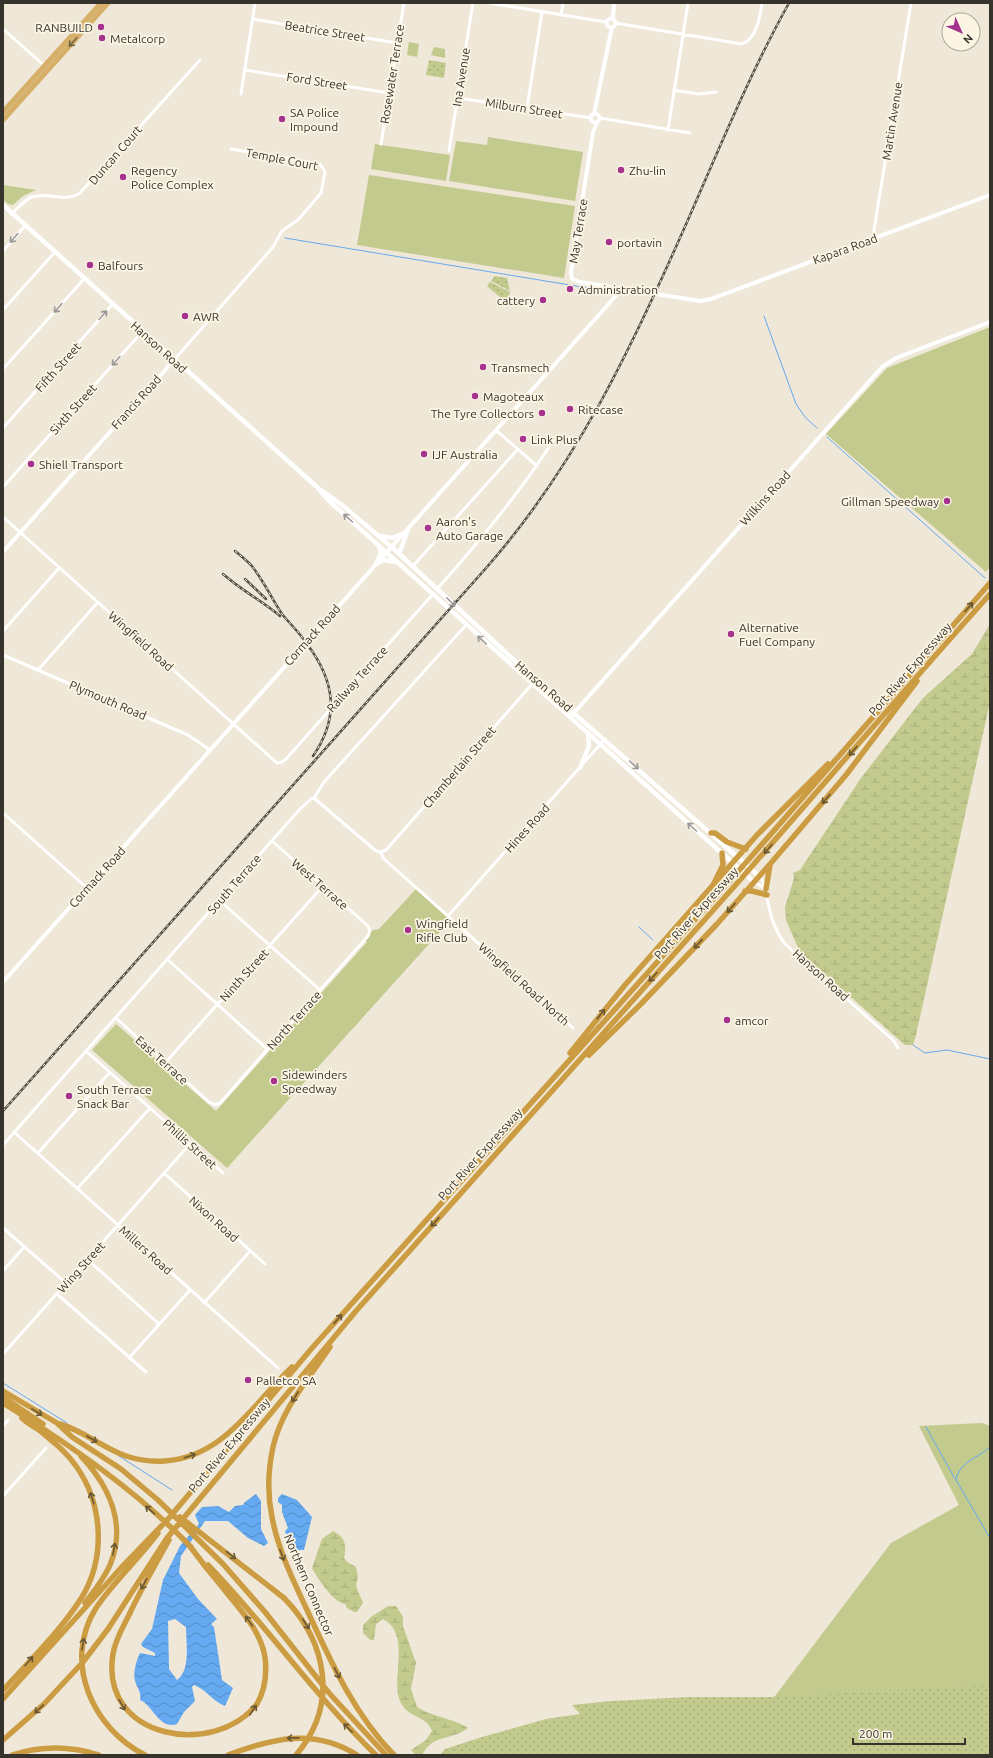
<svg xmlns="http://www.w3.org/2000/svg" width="993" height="1758" font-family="Ubuntu,sans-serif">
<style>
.grass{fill:#c2ca8e}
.wetland{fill:url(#wetland-marsh)}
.park{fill:url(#park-dots)}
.water{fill:url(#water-waves);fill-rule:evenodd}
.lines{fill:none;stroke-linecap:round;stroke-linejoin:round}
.stream{stroke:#65aaf1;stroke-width:1}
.minor{stroke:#fff;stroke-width:3}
.tertiary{stroke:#fff;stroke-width:4}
.secondary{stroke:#fff;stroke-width:4.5}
.trunk{stroke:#d6b068;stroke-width:5}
.motorway{stroke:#cb9c42;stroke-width:5.5}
.rail-casing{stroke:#534f47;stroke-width:2.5}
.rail{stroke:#fcf5e4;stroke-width:1;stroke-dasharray:3;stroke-linecap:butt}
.oneway{stroke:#766545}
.oneway2{stroke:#9a9996}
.oneway3{stroke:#6a5834}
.poi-dot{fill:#a5338e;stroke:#fcf5e4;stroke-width:1.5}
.labels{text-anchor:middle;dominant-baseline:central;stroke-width:3.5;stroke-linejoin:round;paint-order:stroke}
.poi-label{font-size:12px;fill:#36332d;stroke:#fcf5e4;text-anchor:start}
.street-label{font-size:12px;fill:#36332d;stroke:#fcf5e4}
</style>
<defs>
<pattern id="wetland-marsh" width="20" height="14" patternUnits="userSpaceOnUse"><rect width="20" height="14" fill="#c2ca8e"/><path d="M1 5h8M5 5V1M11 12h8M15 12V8" fill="none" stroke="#a7ae7b"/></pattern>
<pattern id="park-dots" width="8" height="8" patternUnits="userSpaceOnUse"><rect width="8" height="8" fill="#c2ca8e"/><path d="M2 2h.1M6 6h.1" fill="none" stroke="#a7ae7b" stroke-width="1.8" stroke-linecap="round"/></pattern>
<pattern id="water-waves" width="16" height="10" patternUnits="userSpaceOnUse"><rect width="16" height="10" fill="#65aaf1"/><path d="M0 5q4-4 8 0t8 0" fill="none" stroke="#548bc4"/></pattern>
</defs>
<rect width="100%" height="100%" fill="#efe7d7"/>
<path class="grass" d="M409 42 419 44 417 57 407 55Z
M434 47 445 49V58L431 55Z
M488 137 583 152 575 201 449 181 456 141 487 145Z
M375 144 450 155 446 181 371 169Z
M369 175 575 206 564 278 357 245Z
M3 185 36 190 23 196 13 205 8 204 3 200Z
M990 327V567L986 572 826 434 887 368Z
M417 888 448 916V923L227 1168 92 1050 116 1024 216 1111 367 942 365 940 370 931 379 929Z
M982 1423 990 1426V1687L772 1700 891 1543 959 1505 919 1426Z"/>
<path class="wetland" d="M990 624V702L916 1035 913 1045H905L800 952 786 920 785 907 794 878 793 873 800 870 861 778 923 698 972 654Z
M333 1531C345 1537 347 1545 344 1558L347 1562 356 1567 358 1577 356 1586 363 1603 357 1612H354L347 1608 345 1604C333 1602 318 1579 312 1568L322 1539Z
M388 1606H396L403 1617V1626L416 1663 411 1689 417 1707 426 1712 459 1723 468 1728C451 1741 434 1733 422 1755H416L411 1750 426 1740 432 1731C426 1713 403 1720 398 1694 394 1670 409 1633 383 1619L376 1624 374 1640H370L363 1633V1625L371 1617Z"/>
<path class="park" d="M429 60 446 63 444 78 426 75Z
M495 276 507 278 510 291 491 281Z
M490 282 510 292 507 303 487 286Z
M990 1685V1755H440L445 1749 482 1737 546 1719 580 1714 572 1705 611 1701 690 1697H771Z"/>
<path class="water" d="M256 1494 261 1501V1529L268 1543 264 1546 248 1538 228 1521H205L181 1556 179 1573 198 1599 217 1619 211 1624 214 1627 222 1680 233 1688 225 1706C213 1702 206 1689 194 1685L192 1687 195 1701 184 1712 177 1724C159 1730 153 1705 140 1700 142 1694 137 1687 135 1681 133 1673 136 1661 140 1653L155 1656V1653L143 1647 141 1644 152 1629 163 1580 180 1546 199 1524 195 1515 202 1507 218 1506 229 1512 235 1506 243 1505 245 1502ZM175 1619 186 1627C186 1642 191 1670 177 1680L169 1669 168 1621Z
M282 1494 297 1500 312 1517 304 1550H297L290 1536 286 1534 285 1531 288 1528 282 1512V1505L278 1502V1498Z"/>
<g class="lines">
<path class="stream" d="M285 238 600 290
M764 316 796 404 805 417 817 428
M827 437 985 578
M639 927 653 940
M913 1045 925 1053 947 1050 990 1059
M3 1383 67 1423
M926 1427 955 1479
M990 1447C978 1458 959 1462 956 1480L990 1538
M119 1456 172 1490"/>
<path class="minor" d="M489 3 606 22
M561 15 563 3
M253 19 397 43
M615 23 742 44C757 39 760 16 762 3
M3 29 46 67
M245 70 389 93
M674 90 698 94 716 92
M241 94 255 3
M458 98 591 118
M527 108 542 12
M600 118 690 133
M668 130 688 3
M381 144 404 3
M449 151 473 3
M12 214C18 208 24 200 32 197 49 191 60 203 79 194L200 60
M874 239V230L911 3
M3 251 25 226
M3 310 54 253
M174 360 273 247 282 231 299 219 321 193 325 172 320 164 231 149
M3 369 84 279
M3 428 112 305
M497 431 537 466
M3 487 142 332
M3 517 277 763 282 762 286 759 433 594
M413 566 518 449
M438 588C480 541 519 494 553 441
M3 631 59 568
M3 655 188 735 210 750
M38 670 98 602
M314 798 369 845 376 851 381 852 383 858 573 1028
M3 813 87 888
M381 852 386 850 533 683
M760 876 765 887
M754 882 766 889
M766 894C770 913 773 928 785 944L893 1040 898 1048
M220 901 320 990
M448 916 605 739
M168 960 267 1049
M116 1018 209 1102 215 1105 220 1103 368 936 370 931 368 926 272 841
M86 1051 223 1173
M165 1063 323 886
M14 1132 278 1368
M3 1145 300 809 311 799 314 798 324 782 466 625
M38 1153 110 1072
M164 1173 265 1264
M77 1189 150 1108
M3 1228 66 1283
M87 1259 159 1324
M3 1271 24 1247
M57 1294 146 1372
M204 1303 250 1251
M3 1354 190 1144
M129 1358 190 1290
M3 1426 8 1420
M3 1496 46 1448"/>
<path class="tertiary" d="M606.5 23a4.5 4.5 0 1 1 9 0a4.5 4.5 0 1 1-9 0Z
M613 19 614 3
M590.5 118a4.5 4.5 0 1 1 9 0a4.5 4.5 0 1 1-9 0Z
M594 114 612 27
M597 123 593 132 571 272 572 279 580 282 700 301 711 299 990 195
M3 552 174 360
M572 715 882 367 896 358 990 322
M3 982 622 289"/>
<path class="secondary" d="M3 205 317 487 328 500 754 882
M321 490 342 505 395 550 528 673 759 876
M381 536 392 538 405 533
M399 554 408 530
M376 564 384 560 397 562
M376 564 381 552 379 547
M580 768 589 746 588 734"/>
<path class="trunk" d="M3 112 101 3
M3 120 108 3"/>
<path class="motorway" d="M711 833H715L727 842 746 849
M714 883 723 865 722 853
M766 889 770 865
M745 891H752L767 895
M570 1053 625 985 757 835 828 764
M589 1055 641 1004 717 924 771 863 846 775 917 681
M330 1347C308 1380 282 1408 273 1447 268 1470 267 1493 272 1517 278 1550 293 1580 307 1610 331 1662 354 1714 394 1755
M3 1391 57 1423 72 1437 121 1469 158 1500 223 1564 265 1612 329 1693 386 1755
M3 1397 43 1424
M3 1403C70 1445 136 1490 191 1547
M60 1424C84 1431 103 1448 126 1456 138 1460 152 1462 165 1461 224 1457 253 1404 292 1367
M81 1456C109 1486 127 1524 110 1565 104 1579 94 1591 85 1603
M180 1517 284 1598C327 1642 339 1705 296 1755
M169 1540C155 1565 141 1589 129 1615 123 1627 115 1640 113 1654 99 1740 215 1758 257 1704 265 1690 267 1673 265 1657 260 1629 240 1610 223 1588 211 1574 200 1560 189 1545
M208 1565C267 1626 315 1696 376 1755
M3 1690C28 1663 63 1628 82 1597 106 1557 103 1504 76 1466 66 1451 52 1441 39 1430 33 1426 27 1423 22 1418
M3 1699 120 1569 169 1518 312 1348 736 874 990 583
M3 1740 44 1704 83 1662 108 1629 167 1538 356 1311 740 880 934 657 990 594
M12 1755C40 1746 71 1746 99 1755
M145 1755C93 1729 62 1662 96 1608 114 1581 139 1559 158 1533
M228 1755C273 1738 314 1728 357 1755"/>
<defs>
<path id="rail" d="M235 551C240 555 246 560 251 565 263 579 271 598 282 614 290 624 300 633 307 644 335 681 340 717 313 756
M223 574C241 590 262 601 280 616
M245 579 266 599
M3 1111 487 567C576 466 633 345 687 222 719 149 750 73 789 3"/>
</defs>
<use href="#rail" class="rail-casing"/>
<use href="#rail" class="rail"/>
</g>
<defs><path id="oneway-shaft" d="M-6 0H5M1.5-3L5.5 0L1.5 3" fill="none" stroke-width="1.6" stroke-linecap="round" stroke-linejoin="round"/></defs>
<use class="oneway" href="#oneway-shaft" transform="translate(73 42) rotate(132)"/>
<g class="oneway2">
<use href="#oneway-shaft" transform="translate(14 238) rotate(132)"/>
<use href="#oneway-shaft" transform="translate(58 308) rotate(132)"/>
<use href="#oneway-shaft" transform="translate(103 315) rotate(-48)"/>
<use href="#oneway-shaft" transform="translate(116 361) rotate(132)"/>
<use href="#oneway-shaft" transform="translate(348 518) rotate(-138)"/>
<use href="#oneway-shaft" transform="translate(451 602) rotate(45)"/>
<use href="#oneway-shaft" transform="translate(482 640) rotate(-138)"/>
<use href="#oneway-shaft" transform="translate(634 765) rotate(42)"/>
<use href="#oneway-shaft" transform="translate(692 827) rotate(-138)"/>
</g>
<g class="oneway3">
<use href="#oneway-shaft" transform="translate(969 607) rotate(-49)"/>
<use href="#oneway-shaft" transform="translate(853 751) rotate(131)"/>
<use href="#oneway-shaft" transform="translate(826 799) rotate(131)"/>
<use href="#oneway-shaft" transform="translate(768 849) rotate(131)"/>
<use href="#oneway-shaft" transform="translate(731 908) rotate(131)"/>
<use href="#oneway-shaft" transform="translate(698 944) rotate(133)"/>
<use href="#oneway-shaft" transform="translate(653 977) rotate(132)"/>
<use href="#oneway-shaft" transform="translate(601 1014) rotate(-51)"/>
<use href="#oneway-shaft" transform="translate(435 1222) rotate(132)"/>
<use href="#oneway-shaft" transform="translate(338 1319) rotate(-48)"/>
<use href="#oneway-shaft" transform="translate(295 1397) rotate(122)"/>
<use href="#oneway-shaft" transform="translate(37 1412) rotate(31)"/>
<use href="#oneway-shaft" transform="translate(92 1439) rotate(30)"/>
<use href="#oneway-shaft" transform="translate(190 1456) rotate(-18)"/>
<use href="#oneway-shaft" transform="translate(92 1498) rotate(-108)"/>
<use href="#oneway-shaft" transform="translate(150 1510) rotate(-139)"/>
<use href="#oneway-shaft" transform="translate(114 1549) rotate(-79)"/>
<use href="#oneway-shaft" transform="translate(231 1555) rotate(38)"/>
<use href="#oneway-shaft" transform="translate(282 1555) rotate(69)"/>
<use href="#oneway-shaft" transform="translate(144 1584) rotate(118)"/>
<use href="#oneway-shaft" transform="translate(249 1621) rotate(-125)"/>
<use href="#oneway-shaft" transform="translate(306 1624) rotate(57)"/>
<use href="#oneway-shaft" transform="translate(83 1644) rotate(-80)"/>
<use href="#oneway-shaft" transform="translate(29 1661) rotate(-49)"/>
<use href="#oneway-shaft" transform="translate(337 1673) rotate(63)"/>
<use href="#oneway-shaft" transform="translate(122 1705) rotate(61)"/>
<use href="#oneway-shaft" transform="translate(39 1709) rotate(136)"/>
<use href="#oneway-shaft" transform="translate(253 1710) rotate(-57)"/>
<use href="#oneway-shaft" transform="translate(348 1728) rotate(-135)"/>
<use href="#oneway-shaft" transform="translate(293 1738) rotate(179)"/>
</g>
<g class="poi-dot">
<circle cx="101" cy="27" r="4"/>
<circle cx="102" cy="38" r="4"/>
<circle cx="282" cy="119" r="4"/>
<circle cx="621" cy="170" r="4"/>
<circle cx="123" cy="177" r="4"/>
<circle cx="609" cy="242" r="4"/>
<circle cx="90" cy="265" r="4"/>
<circle cx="570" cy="289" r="4"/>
<circle cx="543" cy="300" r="4"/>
<circle cx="185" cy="316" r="4"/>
<circle cx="483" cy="367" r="4"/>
<circle cx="475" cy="396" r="4"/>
<circle cx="570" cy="409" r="4"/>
<circle cx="542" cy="413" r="4"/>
<circle cx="523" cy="439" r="4"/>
<circle cx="424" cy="454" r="4"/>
<circle cx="31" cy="464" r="4"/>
<circle cx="947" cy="501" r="4"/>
<circle cx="428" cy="528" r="4"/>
<circle cx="731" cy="634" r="4"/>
<circle cx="408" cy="930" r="4"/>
<circle cx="727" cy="1020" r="4"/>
<circle cx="274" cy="1081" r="4"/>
<circle cx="69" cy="1096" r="4"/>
<circle cx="248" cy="1380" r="4"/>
</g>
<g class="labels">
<g class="poi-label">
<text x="93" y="27" text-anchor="end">RANBUILD</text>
<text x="110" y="38">Metalcorp</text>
<text x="290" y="112">SA Police<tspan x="290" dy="14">Impound</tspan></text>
<text x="131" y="170">Regency<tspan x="131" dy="14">Police Complex</tspan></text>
<text x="629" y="170">Zhu-lin</text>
<text x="617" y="242">portavin</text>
<text x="98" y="265">Balfours</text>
<text x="578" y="289">Administration</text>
<text x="535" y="300" text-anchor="end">cattery</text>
<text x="193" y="316">AWR</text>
<text x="491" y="367">Transmech</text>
<text x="483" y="396">Magoteaux</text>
<text x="578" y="409">Ritecase</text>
<text x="534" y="413" text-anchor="end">The Tyre Collectors</text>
<text x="531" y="439">Link Plus</text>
<text x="432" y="454">IJF Australia</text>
<text x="39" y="464">Shiell Transport</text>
<text x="939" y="501" text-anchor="end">Gillman Speedway</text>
<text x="436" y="521">Aaron's<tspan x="436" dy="14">Auto Garage</tspan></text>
<text x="739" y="627">Alternative<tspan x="739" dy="14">Fuel Company</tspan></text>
<text x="416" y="923">Wingfield<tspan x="416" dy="14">Rifle Club</tspan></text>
<text x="735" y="1020">amcor</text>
<text x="282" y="1074">Sidewinders<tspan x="282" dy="14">Speedway</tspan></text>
<text x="77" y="1089">South Terrace<tspan x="77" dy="14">Snack Bar</tspan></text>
<text x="256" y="1380">Palletco SA</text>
</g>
<g class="street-label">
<text transform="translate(325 31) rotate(9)">Beatrice Street</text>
<text transform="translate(392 74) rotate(-81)">Rosewater Terrace</text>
<text transform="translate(461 77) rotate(-81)">Ina Avenue</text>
<text transform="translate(317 81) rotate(9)">Ford Street</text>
<text transform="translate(524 108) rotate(9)">Milburn Street</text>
<text transform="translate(892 121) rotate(-81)">Martin Avenue</text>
<text transform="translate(115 155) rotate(-49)">Duncan Court</text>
<text transform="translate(282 159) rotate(11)">Temple Court</text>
<text transform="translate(578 231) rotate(-81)">May Terrace</text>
<text transform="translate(845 249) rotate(-20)">Kapara Road</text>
<text transform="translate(159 347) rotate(42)">Hanson Road</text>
<text transform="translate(58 367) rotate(-48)">Fifth Street</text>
<text transform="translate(136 402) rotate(-48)">Francis Road</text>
<text transform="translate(73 409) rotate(-48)">Sixth Street</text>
<text transform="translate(765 498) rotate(-48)">Wilkins Road</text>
<text transform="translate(312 635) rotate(-48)">Cormack Road</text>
<text transform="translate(141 641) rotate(42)">Wingfield Road</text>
<text transform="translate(910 669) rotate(-49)">Port River Expressway</text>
<text transform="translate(357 679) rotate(-48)">Railway Terrace</text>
<text transform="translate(544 686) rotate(41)">Hanson Road</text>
<text transform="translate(108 700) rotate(23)">Plymouth Road</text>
<text transform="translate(459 767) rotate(-49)">Chamberlain Street</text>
<text transform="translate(527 828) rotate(-48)">Hines Road</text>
<text transform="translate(97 877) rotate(-48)">Cormack Road</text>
<text transform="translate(234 884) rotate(-49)">South Terrace</text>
<text transform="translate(320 884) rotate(41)">West Terrace</text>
<text transform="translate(696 913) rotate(-48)">Port River Expressway</text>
<text transform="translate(244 975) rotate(-48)">Ninth Street</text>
<text transform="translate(821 975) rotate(42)">Hanson Road</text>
<text transform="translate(524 984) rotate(42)">Wingfield Road North</text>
<text transform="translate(294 1020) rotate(-48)">North Terrace</text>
<text transform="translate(162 1060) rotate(42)">East Terrace</text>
<text transform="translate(190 1144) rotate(42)">Phillis Street</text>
<text transform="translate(480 1154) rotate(-48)">Port River Expressway</text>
<text transform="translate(214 1219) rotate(42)">Nixon Road</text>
<text transform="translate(146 1250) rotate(42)">Millers Road</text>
<text transform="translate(81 1267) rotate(-48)">Wing Street</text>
<text transform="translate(229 1445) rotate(-50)">Port River Expressway</text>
<text transform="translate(309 1585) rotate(67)">Northern Connector</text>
</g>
</g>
<rect width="993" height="1758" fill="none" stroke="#36332d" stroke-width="8"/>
<g transform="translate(961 32) rotate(135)"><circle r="19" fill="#fcf5e4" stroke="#ada79b"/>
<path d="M0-3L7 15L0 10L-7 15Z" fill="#a5338e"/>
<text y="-6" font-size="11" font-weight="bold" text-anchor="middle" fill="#36332d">N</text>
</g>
<path d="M853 1738v6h112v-6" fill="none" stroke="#36332d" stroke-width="2"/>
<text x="859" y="1738" font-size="12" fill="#36332d" stroke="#fcf5e4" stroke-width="3" paint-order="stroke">200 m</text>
</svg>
